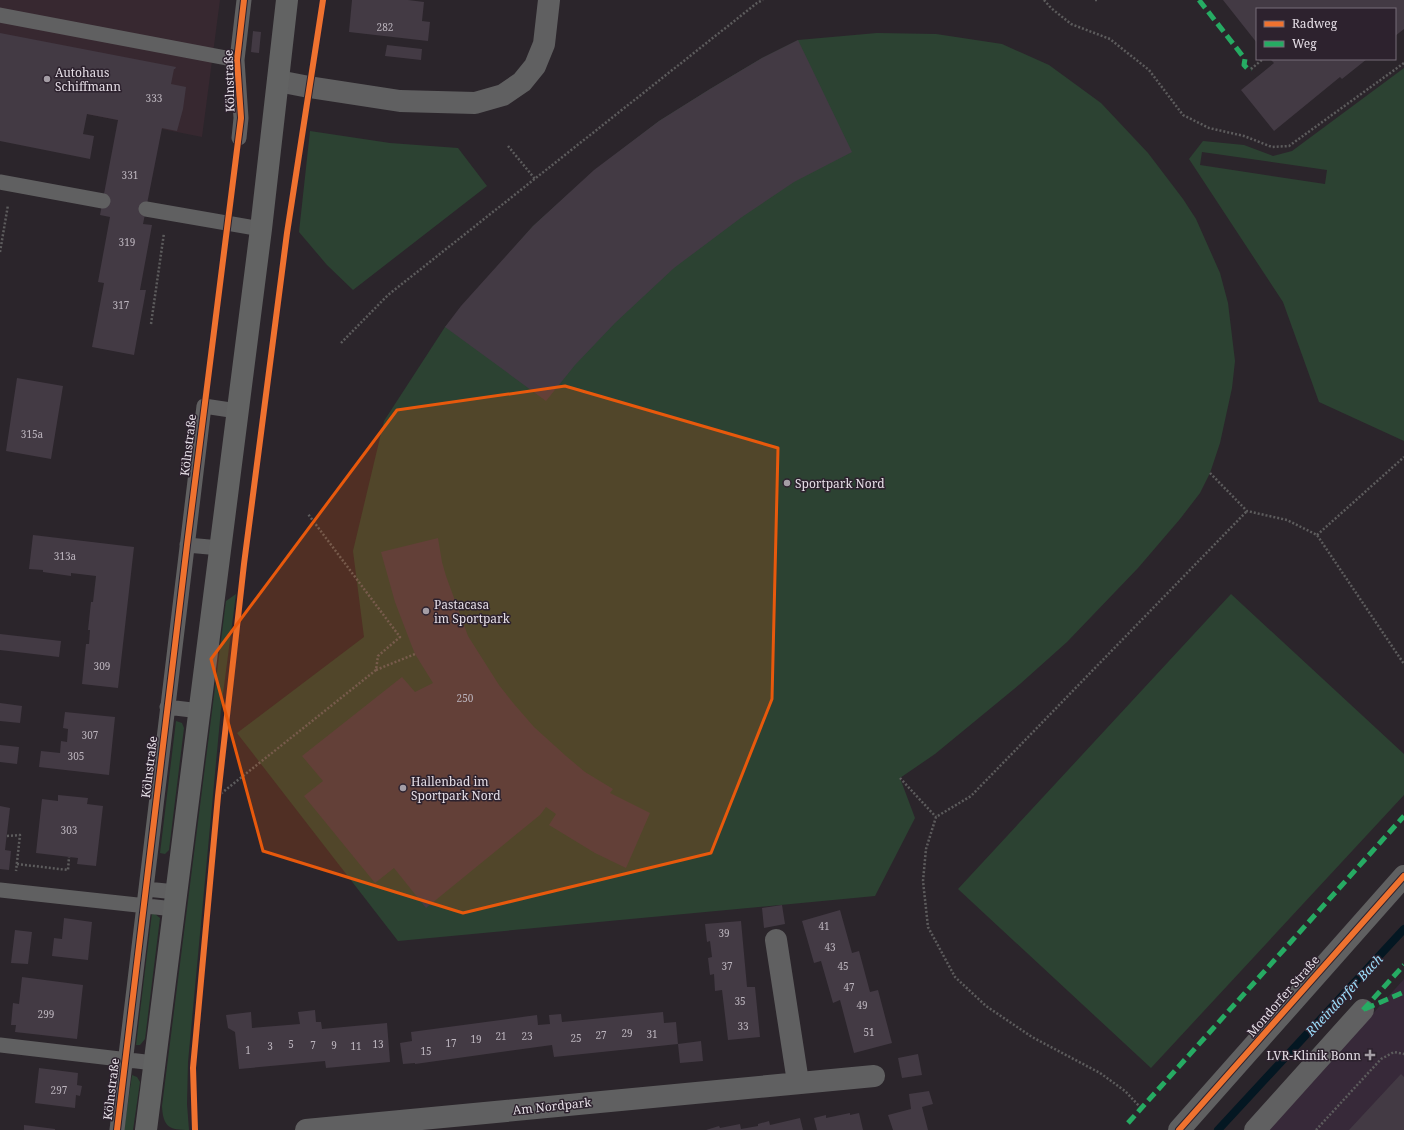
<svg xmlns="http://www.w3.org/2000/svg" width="1404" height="1130" font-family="'Noto Serif',serif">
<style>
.commercial{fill:#372830}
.built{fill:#372939}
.green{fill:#2c4232;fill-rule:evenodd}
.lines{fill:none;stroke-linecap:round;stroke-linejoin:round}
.stream{stroke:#041722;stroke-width:8}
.building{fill:#433a44}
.path{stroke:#5d5c5d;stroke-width:2.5;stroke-dasharray:2 2;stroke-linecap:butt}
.lane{stroke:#606061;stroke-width:15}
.street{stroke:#606061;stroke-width:22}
.secondary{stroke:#626363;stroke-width:22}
.quiet{stroke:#26ab63;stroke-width:5;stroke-dasharray:10 5;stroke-linecap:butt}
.cycleway-casing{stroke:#2d222e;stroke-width:8}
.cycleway{stroke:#ef722f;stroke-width:6}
.marked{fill:#e8590c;fill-opacity:0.2;stroke:#e8590c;stroke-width:3;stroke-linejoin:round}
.poi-dot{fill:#a49da5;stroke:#2d222e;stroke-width:1.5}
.labels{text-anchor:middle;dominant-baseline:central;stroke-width:3;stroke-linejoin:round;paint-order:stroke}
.number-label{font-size:10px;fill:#bcb5be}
.poi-label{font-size:12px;fill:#e5dee6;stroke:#2d222e;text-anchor:start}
.street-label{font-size:12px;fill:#e5dee6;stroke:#2d222e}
.water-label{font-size:13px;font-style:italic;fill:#9cddfb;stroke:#2d222e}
</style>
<rect width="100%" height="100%" fill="#2b252b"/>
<path class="commercial" d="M0 0H220L202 137 87 114 0 118Z"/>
<path class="built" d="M1404 979V1130H1268Z"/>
<path class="green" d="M877 33 936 34 1002 44 1049 65 1101 103 1148 153 1183 199 1196 219 1220 273 1228 303 1235 361 1232 388 1220 443 1210 473 1200 493 1180 519 1138 568 1067 642 1020 684 935 754 900 778 915 818 875 896 398 941 237 733 364 637 353 551 384 421 445 327 533 226 595 170 659 121 710 89 762 58 798 40Z
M1404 68V441L1319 402 1283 302 1189 159 1203 141 1244 145 1273 156 1292 151ZM1202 152 1327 170 1325 184 1200 165Z
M310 131 390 143 458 148 487 186 353 290 327 265 299 232Z
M236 594 221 709 188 1062 187 1104 189 1130C169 1130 163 1127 162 1106L226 601Z
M1231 594 1404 754V795L1151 1068 958 889Z
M176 721 182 723 184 728 169 850 165 854 160 853Z
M152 913 155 914 160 918 145 1039 140 1045H136Z
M132 1075 137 1077 140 1082 133 1130H124Z"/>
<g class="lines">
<path class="stream" d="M1218 1130 1404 929"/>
</g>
<path class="building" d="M352 0H408L424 2 422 21 430 22 428 41 349 32Z
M1223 0H1404V29L1395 36V9H1257V43Z
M253 31 261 32 259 53 251 52Z
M0 33 176 67 175 69H174L171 84 186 87 183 109 177 131 162 128 146 209 143 224 152 225 140 290H146L134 355 92 347 104 283 98 282 110 217 100 215 118 120 87 114 83 134 94 136 90 159 0 141Z
M798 40 852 152 794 182 742 217 674 268 615 323 575 365 546 401 445 327 461 306 533 226 594 170 659 121 710 89 762 58Z
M387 45 422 49 421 60 385 56Z
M1270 59H1367L1342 79 1340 77 1274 131 1241 90 1274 63Z
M17 378 63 386 51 459 6 451Z
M33 535 134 547 118 688 82 684 86 644H89L90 630H88L91 602H93L96 576 71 573V576L43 572V570L29 569Z
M438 538 442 562 446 576 468 636 499 685 514 704 534 727 566 756 585 772 613 789 610 793 650 813 626 868 595 853 549 825 556 814 546 807 540 815 426 908 394 868 375 883 304 796 323 781 302 756 402 677 415 692 433 683 415 654 411 644 395 602 381 552Z
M0 634 61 641 59 657 0 650Z
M0 703 22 706 20 723 0 721Z
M65 712 115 717 109 775 39 767 41 751 60 753 61 741 67 742 68 729 63 728Z
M0 745 19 747 17 764 0 762Z
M58 795 88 798 87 804 103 806 96 866 77 864 78 858 36 853 42 799 58 801Z
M0 806 10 808 5 850 11 851 9 870 0 869Z
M782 905 785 924 764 928 762 908Z
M840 910 852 953 859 951 870 992 878 990 892 1043 854 1053 840 1000 833 1003 821 961 814 963 802 921Z
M64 918 92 922 88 960 52 956 54 938 62 939Z
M741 921 747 987H755L760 1037 728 1040 722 990 715 991 714 974 710 975 708 958 712 957 710 941 707 942 705 924Z
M15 930 32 932 28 964 11 963Z
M22 977 83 985 77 1039 15 1032 16 1025H11L13 1003 19 1004Z
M315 1010 316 1022H321L322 1029 387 1023 390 1062 326 1068 325 1061 239 1069 235 1032 228 1028 226 1015 251 1012 252 1028 300 1024 298 1012Z
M663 1012 664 1023 676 1022 678 1044 554 1057 552 1045 415 1064V1063L403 1064 400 1043 412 1041 411 1032 537 1015 538 1025 550 1024 549 1015 561 1014 562 1022Z
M701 1041 703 1061 680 1063 678 1044Z
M918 1054 922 1075 902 1078 898 1058Z
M39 1068 78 1073 77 1085 82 1086 80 1096 76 1095 75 1108 35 1103Z
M1401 1074 1404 1077V1130H1349Z
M929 1091 933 1104 922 1107 928 1130H893L888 1115 911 1109 909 1094Z
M850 1113V1115L859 1113 863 1130H817L814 1118 826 1115V1118Z
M800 1118 803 1130H706L719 1126 720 1128 740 1124 741 1129 758 1126V1124L769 1121 770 1125Z
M24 1125 55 1129V1130H24Z"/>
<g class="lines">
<path class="path" d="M1044 0 1051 8 1071 24 1110 39 1149 70 1183 115 1209 128 1244 136 1272 147 1289 146 1404 63
M1095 0H1098
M1251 69 1263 59
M508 146 535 179
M0 252 8 205
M151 324 164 233
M341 343 388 295 757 3 763 0
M1210 473 1247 511 1287 520 1317 535 1404 664
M1317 535 1404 457
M376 670 415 654
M900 778 936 817
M218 796 376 670 378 656 400 637 308 514
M7 836 20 835 16 871
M17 864 68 870 69 857
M1141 1108 1125 1091 1100 1073 1032 1037 986 1006 955 977 928 927 923 881 926 849 936 817 971 796 1247 511
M1316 1130 1381 1059 1394 1052 1404 1054"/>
<path class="lane" d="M0 15 237 60
M239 138 241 118 237 60 244 0
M0 182 103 201
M146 209 261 229
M187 545 220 548
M167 707 200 711
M146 889 176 892
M0 890 174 909
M0 1045 154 1063
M117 1130 204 406 237 411"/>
<path class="street" d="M278 81 309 87 400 101 475 103 503 95 522 82 535 66 544 44 549 0
M776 940 798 1082
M306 1130 874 1076
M1179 1130 1404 876
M1255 1130 1363 1010"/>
<path class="secondary" d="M146 1130 261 229 287 0"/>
<path class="quiet" d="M1199 0 1245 59 1244 65 1249 70 1251 69
M1365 1009 1404 992
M1363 1010 1404 965
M1128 1123 1404 816"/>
<defs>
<path id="cycleway" d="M117 1130 187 545 241 118 237 60 244 0
M195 1130 193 1068 218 796 244 564 287 233 323 0
M1179 1130 1404 876"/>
</defs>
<use href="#cycleway" class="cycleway-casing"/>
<use href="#cycleway" class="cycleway"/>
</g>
<path class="marked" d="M565 386 778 448 772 699 711 853 463 913 263 851 211 659 397 410Z"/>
<g class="poi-dot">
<circle cx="47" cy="79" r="4"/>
<circle cx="787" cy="483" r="4"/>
<circle cx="426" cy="611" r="4"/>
<circle cx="403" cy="788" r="4"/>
<path d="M1368 1049h4v4h4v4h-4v4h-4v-4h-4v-4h4z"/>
</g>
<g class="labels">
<g class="number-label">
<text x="385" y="27">282</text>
<text x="154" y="98">333</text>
<text x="130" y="175">331</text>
<text x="127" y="242">319</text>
<text x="121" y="305">317</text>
<text x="32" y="434">315a</text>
<text x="65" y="556">313a</text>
<text x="102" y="666">309</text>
<text x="465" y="698">250</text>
<text x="90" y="735">307</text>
<text x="76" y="756">305</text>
<text x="69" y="830">303</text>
<text x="824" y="926">41</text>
<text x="724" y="933">39</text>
<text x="830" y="947">43</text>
<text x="727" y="966">37</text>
<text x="843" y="966">45</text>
<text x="849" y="987">47</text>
<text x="740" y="1001">35</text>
<text x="862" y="1005">49</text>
<text x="46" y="1014">299</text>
<text x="743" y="1026">33</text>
<text x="869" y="1032">51</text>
<text x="627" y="1033">29</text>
<text x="652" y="1034">31</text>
<text x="601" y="1035">27</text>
<text x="501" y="1036">21</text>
<text x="527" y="1036">23</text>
<text x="576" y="1038">25</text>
<text x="476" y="1039">19</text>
<text x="451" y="1043">17</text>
<text x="291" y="1044">5</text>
<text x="378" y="1044">13</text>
<text x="313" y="1045">7</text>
<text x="334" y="1045">9</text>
<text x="270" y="1046">3</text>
<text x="356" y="1046">11</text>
<text x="248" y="1050">1</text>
<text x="426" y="1051">15</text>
<text x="59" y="1090">297</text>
</g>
<g class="poi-label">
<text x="55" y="72">Autohaus<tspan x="55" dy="14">Schiffmann</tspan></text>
<text x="795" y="483">Sportpark Nord</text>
<text x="434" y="604">Pastacasa<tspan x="434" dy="14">im Sportpark</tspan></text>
<text x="411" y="781">Hallenbad im<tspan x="411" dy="14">Sportpark Nord</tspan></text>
<text x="1361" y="1055" text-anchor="end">LVR-Klinik Bonn</text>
</g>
<g class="street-label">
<text transform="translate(229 81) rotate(-92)">Kölnstraße</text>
<text transform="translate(188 445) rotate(-83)">Kölnstraße</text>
<text transform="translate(149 767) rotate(-83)">Kölnstraße</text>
<text transform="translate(1283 996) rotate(-49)">Mondorfer Straße</text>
<text transform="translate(111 1089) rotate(-83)">Kölnstraße</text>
<text transform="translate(552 1106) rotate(-6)">Am Nordpark</text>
</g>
<g class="water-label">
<text transform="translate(1344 995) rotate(-47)">Rheindorfer Bach</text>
</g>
</g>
<rect x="1256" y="8" width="140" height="52" fill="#2d222e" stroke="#776d78"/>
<rect x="1264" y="21" width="20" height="6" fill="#ef722f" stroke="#776d78"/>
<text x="1292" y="28" font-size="12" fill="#e5dee6">Radweg</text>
<rect x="1264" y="41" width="20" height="6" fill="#26ab63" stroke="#776d78"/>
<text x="1292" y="48" font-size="12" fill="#e5dee6">Weg</text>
</svg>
